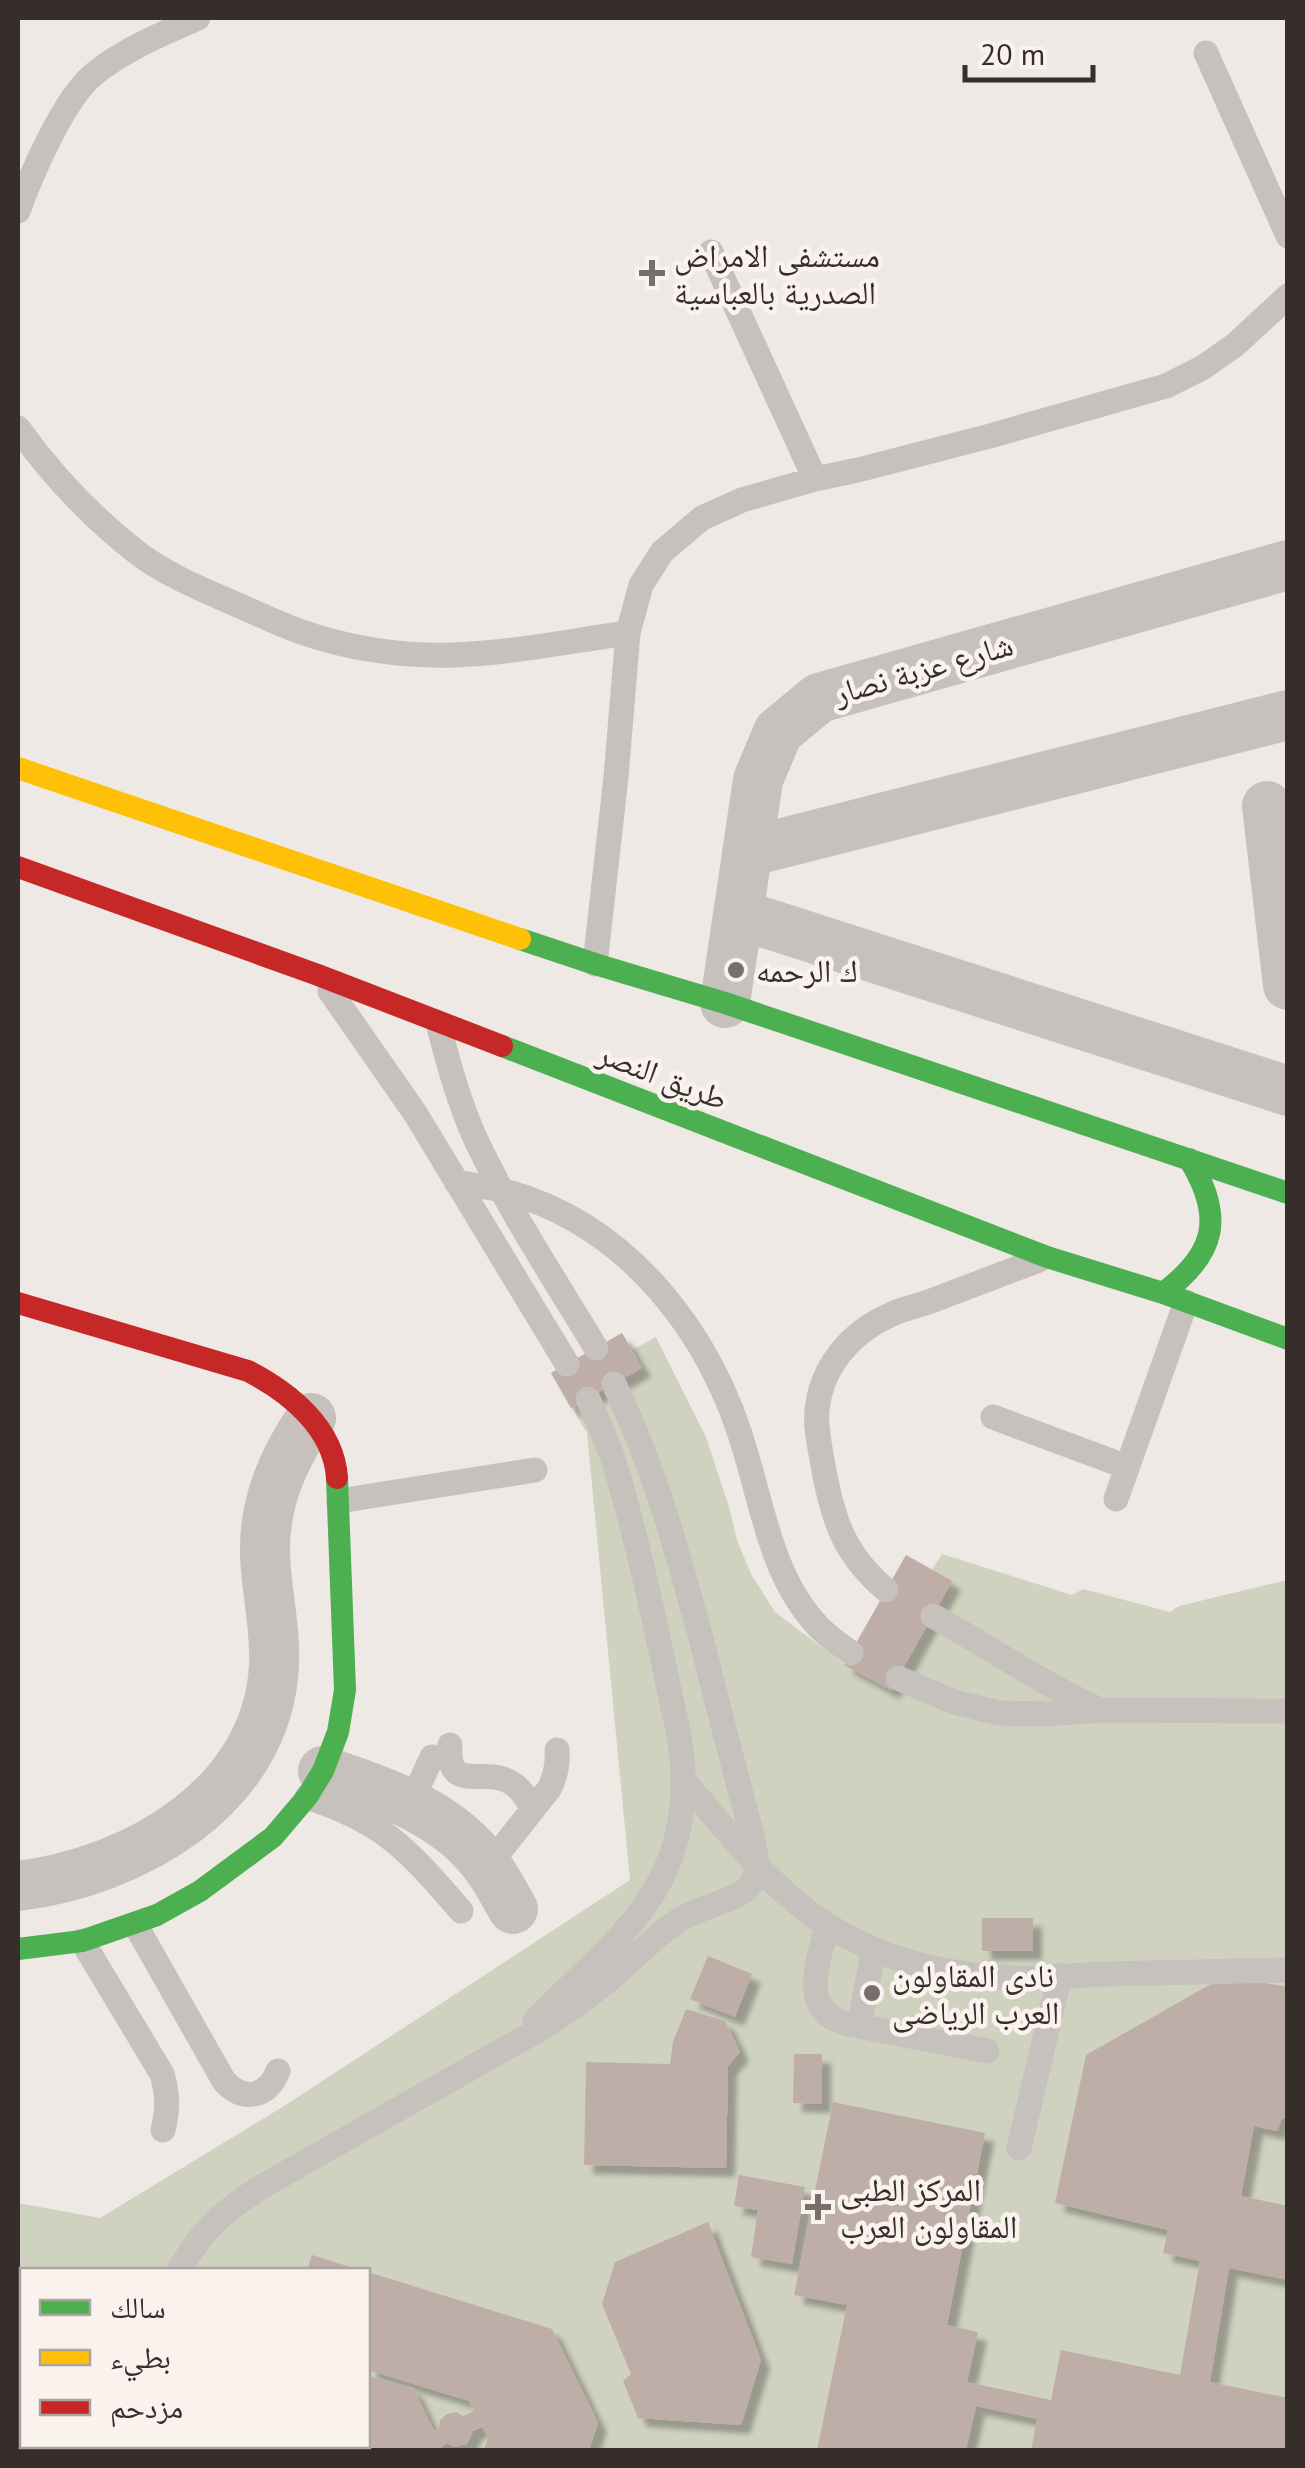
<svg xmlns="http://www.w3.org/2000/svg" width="1305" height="2468" font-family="'PT Sans','Noto Naskh Arabic',sans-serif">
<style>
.green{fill:#d0d2c0;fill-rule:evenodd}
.building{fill:#bfada8;filter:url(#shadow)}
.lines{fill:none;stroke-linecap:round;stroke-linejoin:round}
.lane{stroke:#c7c1bd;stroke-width:25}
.street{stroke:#c7c1bd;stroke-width:50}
.fast{stroke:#4caf50;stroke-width:22}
.slow{stroke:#ffc107;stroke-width:22}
.jam{stroke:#c62828;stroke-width:22}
.poi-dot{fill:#776f6c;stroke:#f9f2ed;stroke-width:4}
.labels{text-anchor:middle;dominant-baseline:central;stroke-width:9;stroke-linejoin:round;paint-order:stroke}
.poi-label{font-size:32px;fill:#372e2b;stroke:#f9f2ed;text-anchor:start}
.street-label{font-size:32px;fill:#372e2b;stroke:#f9f2ed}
</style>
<defs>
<filter id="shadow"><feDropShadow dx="9" dy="9" stdDeviation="2.5" flood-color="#0004"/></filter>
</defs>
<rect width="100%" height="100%" fill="#eee9e4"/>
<path class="green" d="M622 1333 632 1350 656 1337 706 1437 729 1507 737 1540 751 1574 775 1612 844 1664 906 1555 932 1570 942 1554 1072 1595 1083 1589 1170 1612 1179 1606 1287 1580V2450H18V2203L100 2218 284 2106 630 1880 587 1433 551 1373ZM22 2270H368V2446H22Z"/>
<path class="building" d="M622 1333 642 1368 571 1408 551 1373Z
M906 1555 952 1581 891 1690 844 1665Z
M982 1918H1033V1951H982Z
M708 1956 752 1974 735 2017 690 1999Z
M1225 1976 1288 1987V2119L1282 2118 1277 2131 1254 2126 1241 2196 1288 2206V2280L1229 2268 1210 2382 1288 2398V2450H1031L1037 2419 976 2406 966 2450H817L847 2305 794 2295 833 2102 985 2133 947 2325 978 2332 967 2382 1051 2400 1061 2350 1180 2375 1200 2261 1163 2253 1168 2230 1055 2203 1086 2055Z
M686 2009 725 2021 740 2052 728 2066 726 2168 584 2165 586 2062 670 2064 673 2042Z
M794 2054H822V2104L793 2103Z
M739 2175 805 2187 792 2264 751 2257 758 2210 734 2206Z
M708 2222 761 2360 741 2425 638 2418 623 2381 631 2374 602 2304 615 2262Z
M312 2255 360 2270H307Z
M368 2272 552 2329 598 2423 589 2450H484L488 2438 482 2427 473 2431 467 2444 454 2447 447 2443 441 2447 443 2450H317L315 2446H368V2376L413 2388 434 2431 439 2428 440 2420 447 2414 456 2412 463 2416 474 2411 469 2401 368 2370Z"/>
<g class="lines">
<path class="lane" d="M1206 53 1288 236
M18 211C31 175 64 98 94 74 125 49 162 34 198 18
M711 252 815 479
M18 428C52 475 92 518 139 554 167 575 201 589 233 603 254 612 275 622 296 630 344 648 403 657 454 655 512 653 570 641 628 633
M595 964 616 777 628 633 641 585 662 552 702 518 742 500 815 479 858 470 990 436 1166 386 1202 368 1235 345 1288 296
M330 991 415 1113 567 1364
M438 1023C448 1062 459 1103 476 1140 510 1212 555 1280 596 1348
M456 1182C471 1185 487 1187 501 1190 629 1223 713 1335 747 1457 764 1515 774 1578 816 1624 825 1635 839 1644 851 1653
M993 1417 1127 1467
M1116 1499 1186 1302
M339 1501 535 1470
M886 1590C845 1555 834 1523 824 1471 821 1451 815 1430 817 1410 821 1368 850 1333 888 1316 901 1309 917 1306 931 1301 967 1287 1003 1274 1039 1260
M933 1616C988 1646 1039 1682 1096 1708
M898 1678 954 1702 999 1713 1046 1714 1101 1710 1288 1711
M450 1745C447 1789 476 1772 499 1778 516 1781 525 1795 533 1809
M683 1780C728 1831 769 1888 827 1925 883 1960 949 1976 1015 1978 1044 1979 1075 1975 1105 1974 1166 1973 1227 1971 1288 1970
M307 1797C385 1822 409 1851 461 1911
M403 1802 420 1783 432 1757
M488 1866 549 1789C556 1776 558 1765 557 1750
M135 1924 224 2081C243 2102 267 2098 278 2071
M827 1925C819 1962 797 2011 848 2024L987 2051
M82 1941 162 2074C168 2094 168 2110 163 2130
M535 2021C578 1975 632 1936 661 1879 676 1850 683 1815 683 1783 684 1745 672 1707 665 1670 650 1600 635 1531 614 1462 607 1441 597 1420 588 1399
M859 2026 874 1949
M1019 2148 1060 1975
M179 2270C204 2228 220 2214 261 2187L515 2043C552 2024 585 2000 617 1973 639 1954 658 1933 682 1918 702 1906 739 1901 751 1884 761 1871 756 1855 753 1839 736 1775 719 1711 703 1646 679 1557 655 1468 614 1384
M18 2289 22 2290
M186 2446 190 2450"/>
<path class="street" d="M1267 806 1288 985
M747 852 1288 715
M738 914 1288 1091
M725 1003 758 780 778 732 819 698 1288 565
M323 1771C382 1790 452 1814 489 1869 498 1881 505 1896 513 1909
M18 1886C134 1872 267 1797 274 1666 276 1628 266 1591 265 1553 264 1502 283 1459 311 1418"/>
<path class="fast" d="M520 939 595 964 725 1003 1288 1193
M502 1046 1047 1257 1163 1293 1288 1339
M1163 1293C1217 1253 1224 1216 1189 1159
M18 1949 82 1941 157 1915 200 1891 273 1837 307 1797 323 1771 338 1732 345 1690 337 1478"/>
<path class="slow" d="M18 768 520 939"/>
<path class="jam" d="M18 867 318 975 502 1046
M18 1303 248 1371C289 1392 334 1428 337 1478"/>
</g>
<g class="poi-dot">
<path d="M647 258h10v10h10v10h-10v10h-10v-10h-10v-10h10z"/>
<circle cx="736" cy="970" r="10"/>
<circle cx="872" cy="1993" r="10"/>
<path d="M813 2192h10v10h10v10h-10v10h-10v-10h-10v-10h10z"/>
</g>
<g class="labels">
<g class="poi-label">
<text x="674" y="255">مستشفى الامراض<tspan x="674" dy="37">الصدرية بالعباسية</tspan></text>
<text x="756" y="970">ك الرحمه</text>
<text x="892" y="1975">نادى المقاولون<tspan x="892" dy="37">العرب الرياضى</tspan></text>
<text x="840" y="2189">المركز الطبى<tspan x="840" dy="37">المقاولون العرب</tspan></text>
</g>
<g class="street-label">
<text transform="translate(923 668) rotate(-16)">شارع عزبة نصار</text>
<text transform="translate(663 1075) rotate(21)">طريق النصر</text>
</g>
</g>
<rect width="1305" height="2468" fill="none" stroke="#372e2b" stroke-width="40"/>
<rect x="20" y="2268" width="350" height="180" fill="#f9f2ed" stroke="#aba49f" stroke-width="2.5"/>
<rect x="40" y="2300" width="50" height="15" fill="#4caf50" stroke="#aba49f" stroke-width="2.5"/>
<text x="110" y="2318" font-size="30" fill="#372e2b">سالك</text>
<rect x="40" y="2350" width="50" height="15" fill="#ffc107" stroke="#aba49f" stroke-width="2.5"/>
<text x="110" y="2368" font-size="30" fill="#372e2b">بطيء</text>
<rect x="40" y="2400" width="50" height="15" fill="#c62828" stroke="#aba49f" stroke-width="2.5"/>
<text x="110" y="2418" font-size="30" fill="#372e2b">مزدحم</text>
<path d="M965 65v15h128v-15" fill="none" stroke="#372e2b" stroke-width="5"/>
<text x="980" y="65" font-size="30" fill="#372e2b" stroke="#f9f2ed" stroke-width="8" paint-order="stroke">20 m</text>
</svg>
